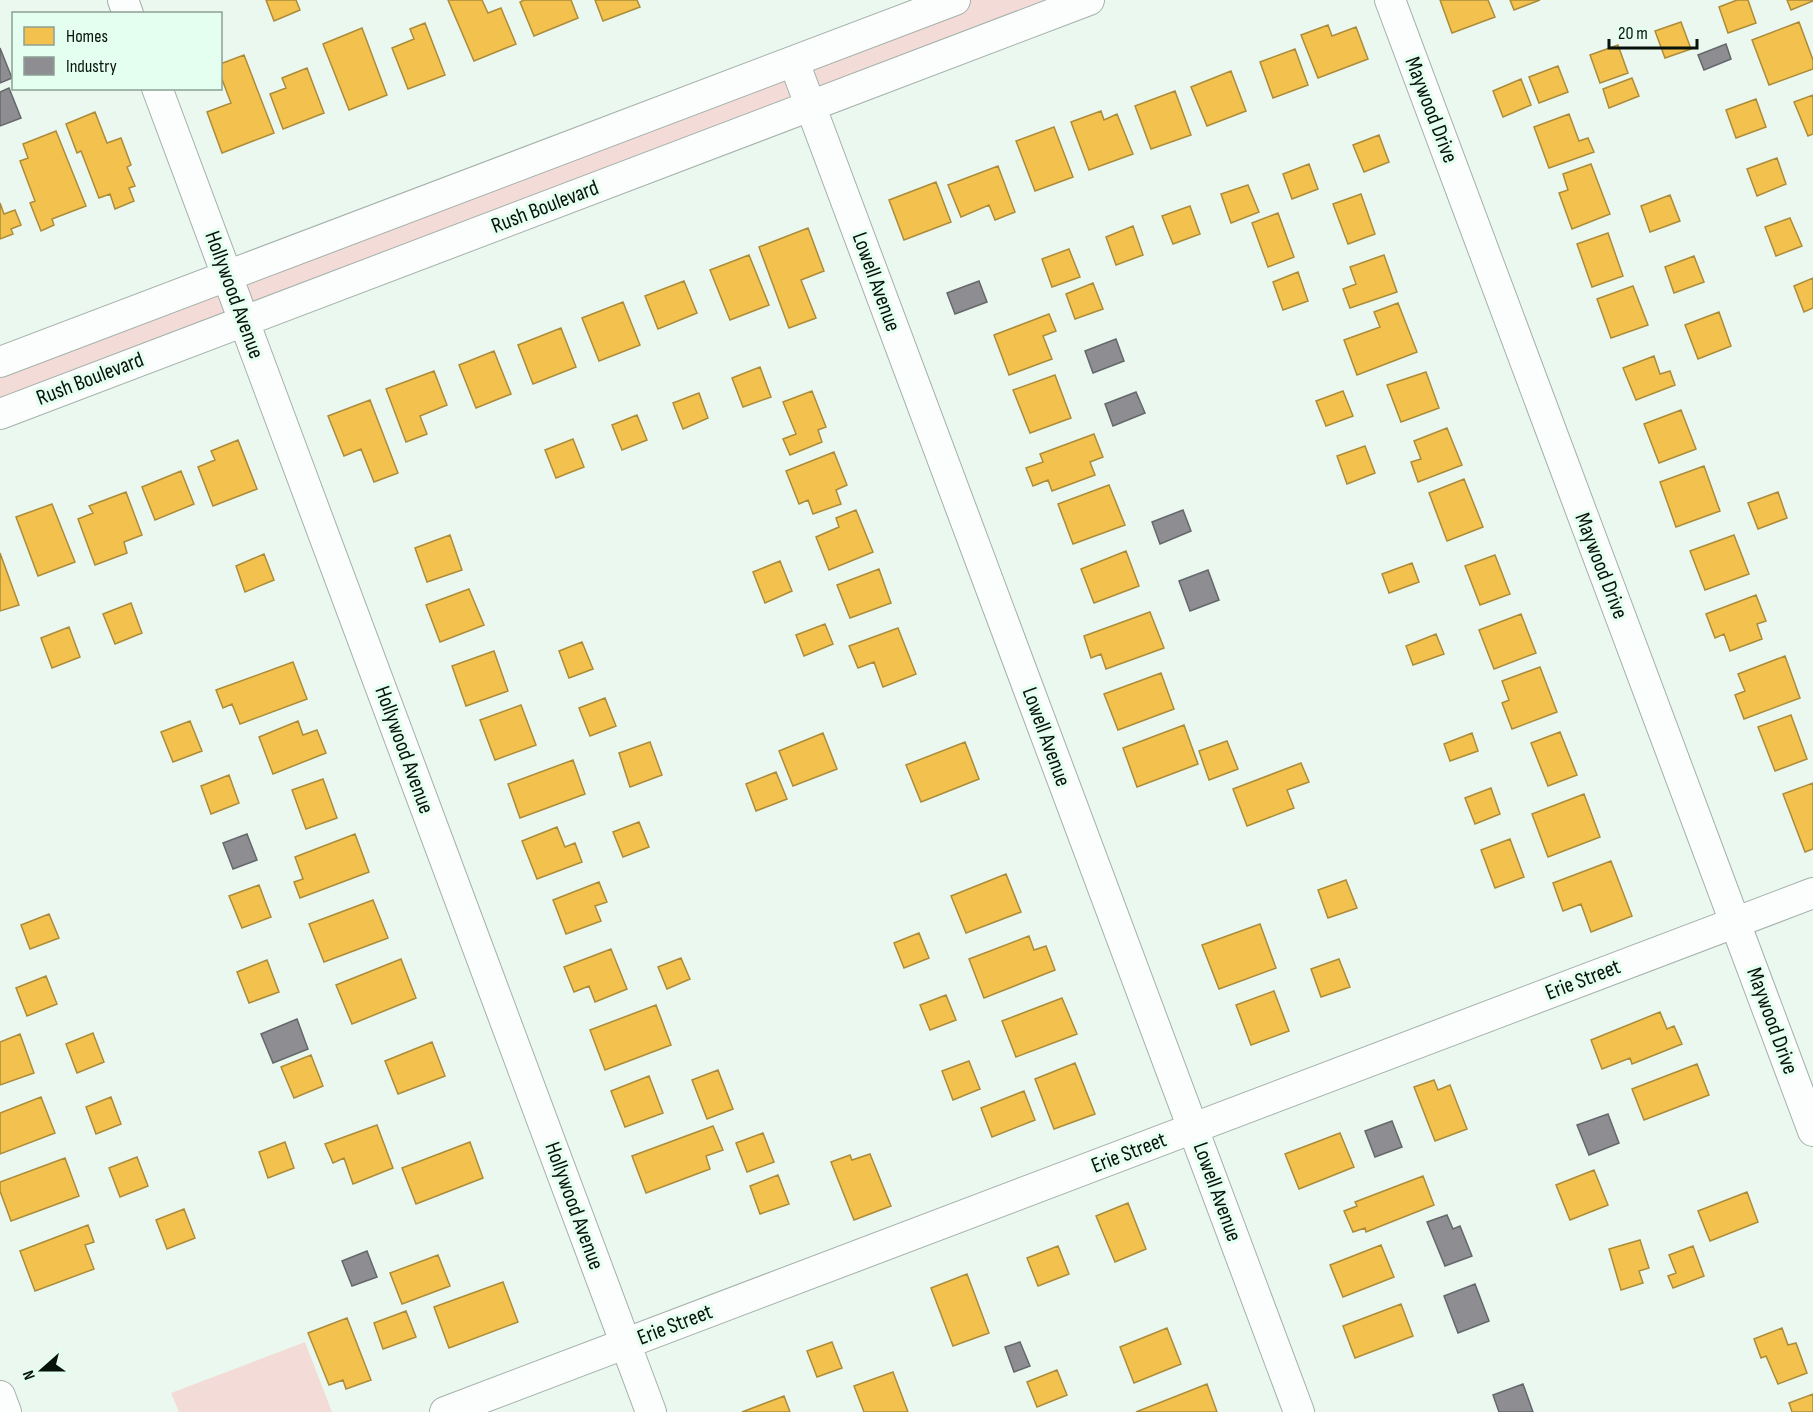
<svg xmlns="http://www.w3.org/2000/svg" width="1813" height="1412" font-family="'Sofia Sans Condensed',sans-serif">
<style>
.green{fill:#f3dcd7}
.homes{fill:#f2c14e;stroke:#ac8c3a;stroke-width:1.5}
.industry{fill:#8d8d92;stroke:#65686a;stroke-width:1.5}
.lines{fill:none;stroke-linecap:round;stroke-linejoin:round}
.minor-casing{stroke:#a4b0aa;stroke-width:32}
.minor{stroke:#fcfefd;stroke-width:30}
.labels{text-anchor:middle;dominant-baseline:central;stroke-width:6;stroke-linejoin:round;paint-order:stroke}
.street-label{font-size:22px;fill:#07120c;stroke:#e4feef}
</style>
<rect width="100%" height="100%" fill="#eaf8f0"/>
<path class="green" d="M955 0H1089L0 414V362Z
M305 1342 332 1412H179L171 1393Z"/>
<path class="homes" d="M266 0H296L300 10 274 21Z
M448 0H482L488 13 501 8 516 44 474 61Z
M524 0H571L578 18 534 36 520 2Z
M595 0H637L640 7 603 21Z
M1440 0H1488L1495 17 1452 33Z
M1510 0H1540L1514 10Z
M1737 0H1748L1756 23 1728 33 1719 7Z
M1787 0H1813V1L1791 10Z
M1681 22 1691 49 1665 58 1655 31Z
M1799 22 1813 60V69L1769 85 1752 40Z
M425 23 445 75 408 89 392 48 414 39 410 29Z
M1328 25 1332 36 1356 27 1368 59 1318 78 1301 35Z
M362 28 387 95 349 110 323 44Z
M1618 45 1628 73 1600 83 1590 55Z
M1295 49 1308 85 1273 98 1260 62Z
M244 55 274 133 222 153 207 112 231 103 220 74V64Z
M1558 66 1568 92 1539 103 1529 77Z
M307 68 324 113 283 129 270 94 286 88 282 78Z
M1231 71 1246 111 1207 126 1191 87Z
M1632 78 1639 96 1609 108 1603 89Z
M1521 79 1531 105 1503 117 1493 91Z
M1175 91 1191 135 1151 149 1135 106Z
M1813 95V134L1808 136 1794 102Z
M1756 99 1766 127 1736 138 1726 110Z
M1101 111 1104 120 1117 114 1133 154 1089 170 1071 122Z
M95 112 107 143 121 138 131 165 127 167 135 186 129 188 134 201 115 209 110 194 99 198 81 151 77 153 66 124Z
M1569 114 1579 141 1588 138 1594 152 1549 168 1534 127Z
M1054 127 1073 177 1035 191 1016 141Z
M56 131 86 206 52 219 54 225 41 231 30 203 35 201 20 161 28 158 23 144Z
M1379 135 1389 162 1364 172 1353 145Z
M1777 158 1786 184 1757 196 1747 169Z
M1309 164 1318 189 1292 199 1283 174Z
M1591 164 1610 214 1572 229 1559 193 1568 190 1563 174Z
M998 166 1015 212 995 220 989 205 961 217 948 185Z
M936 182 951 222 904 240 889 200Z
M1248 185 1259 212 1231 223 1221 194Z
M1361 194 1375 234 1348 244 1333 204Z
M1670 195 1680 221 1650 232 1641 206Z
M0 203 4 214 15 210 21 225 11 229 13 234 0 239Z
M1190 206 1200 234 1173 244 1162 216Z
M1278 213 1294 257 1268 267 1252 223Z
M1790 218 1802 246 1776 256 1765 227Z
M1133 226 1143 255 1116 265 1106 237Z
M808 228 824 271 801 280 816 318 789 328 759 247Z
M1608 233 1623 276 1592 287 1577 244Z
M1069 249 1080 277 1052 287 1042 259Z
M749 255 769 305 730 320 710 270Z
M1384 255 1397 292 1350 308 1343 289 1356 284 1350 267Z
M1694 256 1704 282 1674 293 1665 267Z
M1298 272 1308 301 1283 310 1273 282Z
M1813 278V308L1804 312 1794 286Z
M684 281 697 313 658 329 645 296Z
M1093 283 1103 309 1075 319 1066 294Z
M1633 286 1648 325 1611 338 1597 299Z
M623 302 640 345 599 361 582 318Z
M1398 303 1417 352 1357 375 1344 340 1380 327 1374 312Z
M1719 312 1731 346 1698 359 1685 325Z
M1049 314 1056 331 1043 336 1052 359 1009 375 994 335Z
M561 328 576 367 533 384 518 345Z
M494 351 511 394 476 408 459 365Z
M1654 356 1660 374 1670 371 1675 385 1636 400 1623 368Z
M760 367 771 397 743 407 732 378Z
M434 371 447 405 420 416 427 434 406 442 386 389Z
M1426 372 1439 408 1401 422 1387 385Z
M1055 375 1071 418 1030 433 1013 390Z
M812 391 826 427 818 430 822 442 790 455 783 439 796 434 783 402Z
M1343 391 1353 416 1326 426 1316 401Z
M699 393 708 418 683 429 673 403Z
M370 400 398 473 374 482 361 449 344 456 328 416Z
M1681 410 1696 449 1659 463 1644 424Z
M637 415 647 440 622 450 612 425Z
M1447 428 1462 465 1418 482 1411 462 1421 459 1414 441Z
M1094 434 1103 457 1090 462 1095 475 1052 491 1048 480 1033 486 1026 468 1043 462 1040 454Z
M573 439 584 467 556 478 545 450Z
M238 440 257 489 213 506 198 467 215 460 211 451Z
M1365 446 1375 473 1347 484 1337 456Z
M834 452 847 485 836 490 841 504 813 514 808 500 799 504 786 471Z
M1704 466 1720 511 1676 527 1660 482Z
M181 471 194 504 155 520 142 487Z
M1464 479 1483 527 1447 541 1429 493Z
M1109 485 1125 525 1073 544 1058 504Z
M126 492 142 535 124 542 127 553 95 565 78 519 93 513 89 506Z
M1778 492 1787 518 1758 529 1748 503Z
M52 504 75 562 38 576 16 517Z
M856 510 873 552 829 570 816 537 839 527 836 518Z
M450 535 462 570 427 582 415 548Z
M1734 535 1749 574 1705 590 1690 551Z
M1126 551 1139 586 1094 603 1081 569Z
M0 553 19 605 0 611Z
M264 554 274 580 245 592 236 566Z
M1495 555 1510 594 1480 605 1465 566Z
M780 561 792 591 765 603 753 572Z
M1412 563 1419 582 1389 593 1382 574Z
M879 569 891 603 850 618 837 585Z
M469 589 484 625 440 642 426 605Z
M1756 595 1766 621 1757 624 1762 639 1730 651 1724 634 1715 638 1706 614Z
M131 603 142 633 115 644 103 614Z
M1150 612 1164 648 1106 669 1101 654 1091 658 1084 636Z
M1521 614 1536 653 1494 669 1479 630Z
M825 624 833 644 804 656 796 635Z
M69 627 80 657 52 668 41 638Z
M898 628 916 674 883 687 874 662 858 668 849 646Z
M1436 634 1444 654 1413 665 1406 646Z
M582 642 593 669 569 678 559 651Z
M494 651 508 691 466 706 452 666Z
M1785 656 1800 698 1744 719 1735 695 1745 691 1738 674Z
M293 662 307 699 240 724 232 704 223 708 216 690Z
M1540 667 1557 712 1512 729 1502 703 1509 700 1502 681Z
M1161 673 1174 709 1118 730 1104 694Z
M605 698 616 726 590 736 579 708Z
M521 705 536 745 495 760 480 720Z
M1791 715 1807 759 1775 771 1758 727Z
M190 721 202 751 173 762 161 732Z
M298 721 303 735 317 730 326 753 273 774 259 737Z
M1184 725 1198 764 1137 787 1123 748Z
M1560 732 1577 775 1548 786 1531 743Z
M823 733 837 769 793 786 779 751Z
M1472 733 1478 751 1450 761 1444 744Z
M1227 741 1238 769 1209 780 1199 751Z
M650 742 662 775 630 787 619 753Z
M965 742 979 779 921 802 906 765Z
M573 760 585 794 520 818 508 784Z
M1301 763 1309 782 1287 790 1294 808 1247 826 1233 789Z
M776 772 787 799 756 811 746 784Z
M229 775 239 803 211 814 201 786Z
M323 779 337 818 306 829 292 790Z
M1813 783V849L1805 852 1783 794Z
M1491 788 1500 814 1475 824 1465 798Z
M1584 794 1600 837 1548 857 1532 814Z
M639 822 649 847 623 857 613 832Z
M557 827 565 847 575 843 582 862 537 879 522 841Z
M355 834 369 872 300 898 294 882 303 879 295 857Z
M1510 839 1524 877 1495 888 1481 850Z
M1611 861 1632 916 1591 932 1581 904 1563 911 1553 883Z
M1006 874 1021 912 966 933 951 896Z
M1346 880 1357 908 1328 918 1318 890Z
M599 882 607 902 595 906 601 921 566 934 553 900Z
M259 885 271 917 242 928 229 896Z
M373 900 388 938 324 962 309 924Z
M49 914 59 938 30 949 21 925Z
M1260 924 1276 968 1219 989 1202 945Z
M919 933 929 958 904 968 894 943Z
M1029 936 1034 950 1046 946 1055 970 984 998 969 959Z
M611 949 627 989 595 1002 589 986 574 992 564 967Z
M681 958 690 979 667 989 658 967Z
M401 959 416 998 352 1024 336 985Z
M1339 959 1350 987 1321 997 1311 969Z
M267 960 279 992 249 1003 237 972Z
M46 976 57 1004 27 1016 16 988Z
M1274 991 1289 1031 1251 1045 1236 1005Z
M946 995 956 1020 930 1030 920 1005Z
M1062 998 1077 1034 1016 1057 1002 1021Z
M656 1005 671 1045 605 1070 590 1030Z
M1660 1012 1667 1029 1674 1026 1682 1044 1632 1064 1630 1058 1602 1069 1591 1040Z
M93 1033 104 1062 77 1073 66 1044Z
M20 1034 34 1073 0 1085V1042Z
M432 1042 445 1076 398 1094 385 1061Z
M311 1055 323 1086 294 1098 281 1067Z
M969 1061 980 1089 953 1100 942 1071Z
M1075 1063 1095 1114 1054 1129 1035 1079Z
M1697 1064 1709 1095 1644 1120 1632 1089Z
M718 1070 733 1109 707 1119 692 1080Z
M649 1076 663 1113 625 1127 611 1091Z
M1434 1080 1438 1090 1450 1085 1467 1129 1435 1141 1414 1087Z
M1024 1091 1035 1120 992 1137 981 1108Z
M41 1097 55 1133 0 1154V1113Z
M111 1097 121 1124 96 1134 86 1107Z
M377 1125 393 1168 353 1184 344 1158 333 1163 325 1144Z
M713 1126 723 1150 706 1156 710 1169 646 1193 632 1156Z
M763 1133 774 1162 747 1172 736 1143Z
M1340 1133 1354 1167 1299 1189 1285 1154Z
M285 1142 294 1168 268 1178 259 1152Z
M470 1142 483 1178 416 1204 402 1168Z
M870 1154 891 1206 854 1220 831 1162 850 1155 852 1160Z
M137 1157 148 1186 120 1197 109 1168Z
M65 1158 79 1196 11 1221 0 1191V1182Z
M1594 1170 1608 1205 1570 1220 1556 1185Z
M778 1175 789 1204 760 1214 750 1186Z
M1423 1176 1434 1205 1366 1232 1365 1228 1353 1232 1344 1211 1357 1206 1355 1202Z
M1747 1192 1758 1222 1710 1241 1698 1211Z
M1128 1203 1146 1249 1115 1262 1096 1216Z
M184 1209 195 1238 167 1249 156 1220Z
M88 1225 94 1242 85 1245 94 1269 35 1291 20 1251Z
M1640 1240 1649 1268 1639 1271 1643 1283 1621 1290 1609 1249Z
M1381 1245 1394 1277 1343 1297 1330 1265Z
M1058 1246 1069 1274 1038 1286 1027 1258Z
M1693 1246 1704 1276 1673 1288 1668 1276 1676 1273 1669 1255Z
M438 1255 450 1286 402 1304 390 1273Z
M967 1274 989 1333 953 1346 931 1288Z
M503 1282 518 1322 449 1348 434 1307Z
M1401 1304 1413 1336 1355 1358 1343 1326Z
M406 1311 416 1337 383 1349 374 1323Z
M347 1318 371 1380 346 1389 343 1380 329 1385 308 1333Z
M1167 1328 1181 1364 1134 1383 1120 1347Z
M1782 1328 1788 1345 1796 1343 1807 1373 1778 1384 1766 1356 1761 1358 1754 1339Z
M832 1342 842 1368 817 1377 807 1351Z
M1057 1370 1067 1395 1037 1407 1027 1382Z
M893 1372 908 1412H864L854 1386Z
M1207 1384 1217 1412H1136Z
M1813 1394V1412H1792L1789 1403Z
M784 1396 790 1412H742Z"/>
<path class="industry" d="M1726 44 1731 59 1704 70 1698 55Z
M0 48 12 78 0 83Z
M9 88 21 118 0 126V92Z
M979 281 987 302 955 314 947 293Z
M1116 339 1124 361 1093 373 1085 351Z
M1136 392 1145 413 1113 426 1105 404Z
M1183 510 1191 531 1160 544 1152 522Z
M1208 570 1219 600 1190 611 1179 581Z
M247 834 257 860 233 869 223 843Z
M297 1019 308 1049 273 1063 261 1034Z
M1608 1114 1619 1143 1589 1155 1577 1125Z
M1392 1121 1402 1147 1375 1157 1365 1131Z
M1447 1215 1453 1229 1460 1226 1472 1256 1445 1266 1427 1222Z
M367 1251 377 1277 352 1286 342 1261Z
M1475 1284 1489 1321 1458 1333 1444 1296Z
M1020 1342 1030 1366 1014 1372 1005 1347Z
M1523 1384 1533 1412H1499L1493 1395Z"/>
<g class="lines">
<defs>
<path id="minor" d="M123 0 128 14
M1390 0 1813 1131
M794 62 1299 1412
M157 88 651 1412
M0 362 955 0
M0 414 1089 0
M0 1396 6 1412
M445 1412 1813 893"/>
</defs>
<use href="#minor" class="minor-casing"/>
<use href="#minor" class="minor"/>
</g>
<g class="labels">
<g class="street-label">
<text transform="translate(1431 110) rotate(69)">Maywood Drive</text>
<text transform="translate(545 207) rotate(-21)">Rush Boulevard</text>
<text transform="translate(876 282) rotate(70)">Lowell Avenue</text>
<text transform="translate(234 295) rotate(70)">Hollywood Avenue</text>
<text transform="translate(90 379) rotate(-21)">Rush Boulevard</text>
<text transform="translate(1601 566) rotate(69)">Maywood Drive</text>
<text transform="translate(1046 737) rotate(70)">Lowell Avenue</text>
<text transform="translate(404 750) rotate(70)">Hollywood Avenue</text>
<text transform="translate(1583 980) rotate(-21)">Erie Street</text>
<text transform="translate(1772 1021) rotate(70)">Maywood Drive</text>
<text transform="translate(1129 1153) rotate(-21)">Erie Street</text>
<text transform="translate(1217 1192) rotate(70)">Lowell Avenue</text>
<text transform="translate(574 1206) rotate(70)">Hollywood Avenue</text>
<text transform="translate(675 1325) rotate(-21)">Erie Street</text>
</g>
</g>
<rect x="12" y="12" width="210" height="78" fill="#e4feef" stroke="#8ca094" stroke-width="1.5"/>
<rect x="24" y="27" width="30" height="18" fill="#f2c14e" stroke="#8ca094" stroke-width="1.5"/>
<text x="66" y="42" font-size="18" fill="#07120c">Homes</text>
<rect x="24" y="57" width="30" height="18" fill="#8d8d92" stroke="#8ca094" stroke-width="1.5"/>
<text x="66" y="72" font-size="18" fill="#07120c">Industry</text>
<g transform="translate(42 1370) rotate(249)" stroke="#e4feef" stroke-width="4.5" paint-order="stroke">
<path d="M0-4.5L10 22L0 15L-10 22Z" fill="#07120c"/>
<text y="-9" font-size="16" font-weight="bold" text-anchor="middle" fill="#07120c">N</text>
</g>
<path d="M1609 39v9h88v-9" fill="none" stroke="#07120c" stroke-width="3"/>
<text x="1618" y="39" font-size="18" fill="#07120c" stroke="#e4feef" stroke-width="4.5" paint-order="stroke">20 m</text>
</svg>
